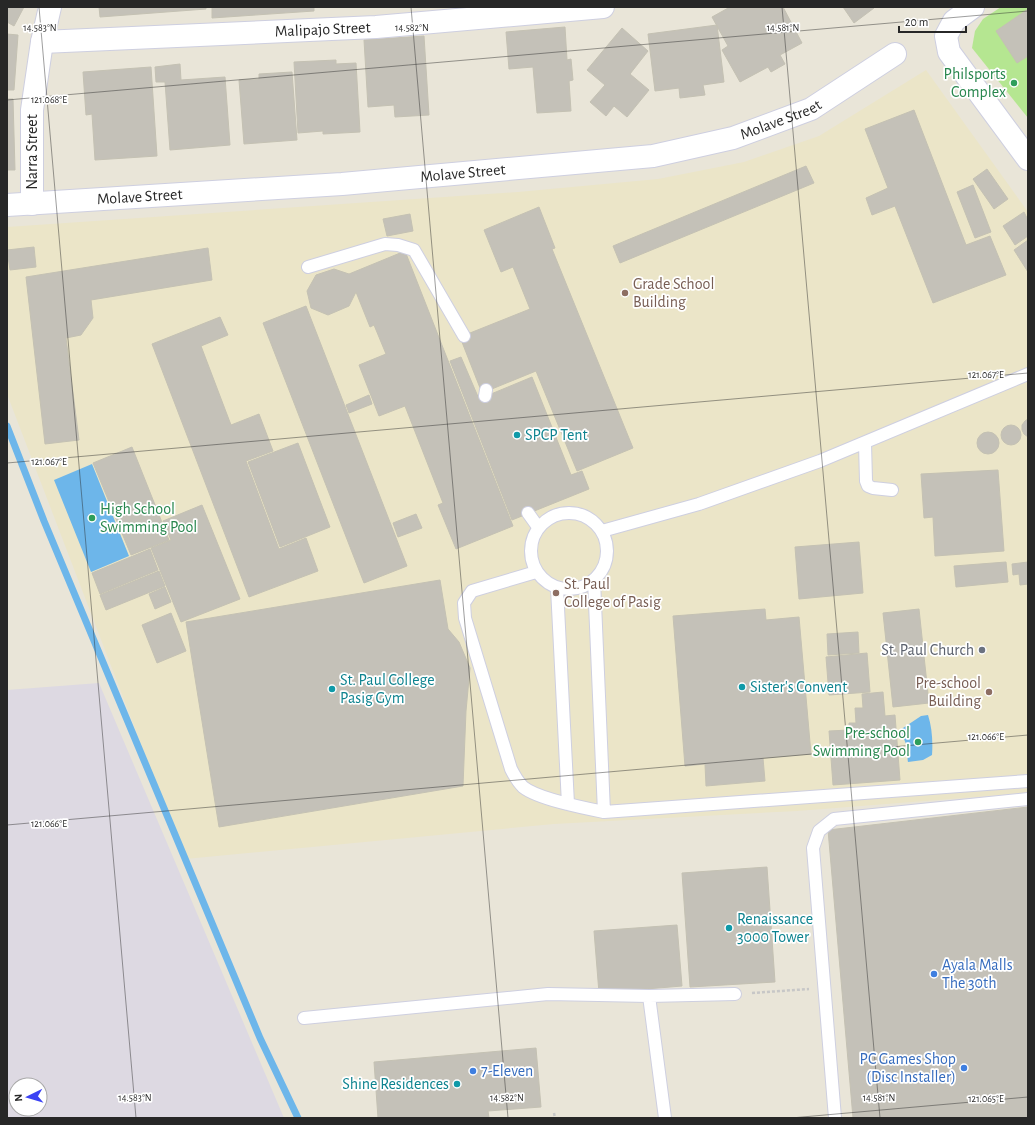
<svg xmlns="http://www.w3.org/2000/svg" width="1035" height="1125" font-family="'Alegreya Sans',sans-serif">
<style>
.industrial{fill:#ddd9e2;fill-rule:evenodd}
.education{fill:#ebe5c8}
.pitch{fill:#b5e691}
.water{fill:#6db6ea}
.lines{fill:none;stroke-linecap:round;stroke-linejoin:round}
.stream{stroke:#6db6ea;stroke-width:7}
.building{fill:#c4c1b8;stroke:#c4c1b3}
.lane-casing{stroke:#cecfe0;stroke-width:14}
.street-casing{stroke:#cecfe0;stroke-width:24}
.path{stroke:#c7c7c7;stroke-width:2.5;stroke-dasharray:3 2;stroke-linecap:butt}
.lane{stroke:#fff;stroke-width:12}
.street{stroke:#fff;stroke-width:22}
.ticks{fill:none;stroke:#272727;stroke-width:1;stroke-opacity:0.45}
.leisure-dot{fill:#2e9e5b;stroke:#fff;stroke-width:1.5}
.education-dot{fill:#8d6e63;stroke:#fff;stroke-width:1.5}
.culture-dot{fill:#0f9aa8;stroke:#fff;stroke-width:1.5}
.worship-dot{fill:#6b7280;stroke:#fff;stroke-width:1.5}
.shop-dot{fill:#3f7fe0;stroke:#fff;stroke-width:1.5}
.labels{text-anchor:middle;dominant-baseline:central;stroke-width:3.5;stroke-linejoin:round;paint-order:stroke}
.street-label{font-size:16px;fill:#272727;stroke:#fff}
.leisure-label{font-size:16px;fill:#27864d;stroke:#fff;text-anchor:end}
.education-label{font-size:16px;fill:#785e54;stroke:#fff;text-anchor:start}
.culture-label{font-size:16px;fill:#0d838f;stroke:#fff;text-anchor:start}
.worship-label{font-size:16px;fill:#5b616d;stroke:#fff;text-anchor:end}
.shop-label{font-size:16px;fill:#366cbe;stroke:#fff;text-anchor:start}
.ticks-label{font-size:10px;text-anchor:middle;fill:#272727;stroke:#fff;stroke-width:3.5;stroke-linejoin:round;paint-order:stroke}
</style>
<rect width="100%" height="100%" fill="#e9e5d8"/>
<path class="industrial" d="M99 683 284 1118H7V690ZM16 1085H40V1109H16Z"/>
<path class="education" d="M926 70 1028 212V793L797 811 554 824 185 859 7 394V227L518 192 658 179 744 162 819 136Z"/>
<path class="pitch" d="M1001 7H1028V118L972 48 975 31 983 19Z"/>
<path class="water" d="M92 464 129 556 91 572 54 480Z
M928 715C932 727 933 742 932 755L923 760 908 762C907 758 908 756 908 752 907 744 903 737 900 730L921 716Z"/>
<g class="lines">
<path class="stream" d="M7 426 44 521 260 1038 298 1118"/>
</g>
<path class="building" d="M7 7H24L14 26 7 22Z
M99 7H206V9L100 17Z
M212 7H314V11L212 18Z
M730 7H783L802 43 780 55 785 64 771 72 768 67 740 82 722 50 728 46 712 17Z
M843 7H873L874 8 854 23Z
M1028 9V56L1017 63 996 31Z
M717 25 724 82 703 85 705 95 680 98 679 88 655 91 648 34Z
M565 27 567 60 571 59 573 80 569 81 571 111 537 113 533 67 509 69 506 32Z
M622 28 648 51 630 74 649 90 627 117 614 106 606 116 590 102 605 85 587 70Z
M7 34 18 35 14 90H7Z
M424 36 429 115 395 117 394 105 368 107 364 40Z
M336 60V64L356 63 360 132 323 134V131L298 133 294 62Z
M180 64 181 80 225 77 230 145 170 150 165 82H156L155 67Z
M151 67 157 156 95 160 92 114 86 115 83 72Z
M292 72 297 140 244 144 239 80 259 79V74Z
M7 99H13L15 170H7Z
M914 110 966 245 990 236 1006 275 933 303 895 206 872 215 866 198 888 188 865 129Z
M806 166 814 183 620 263 613 246Z
M987 169 1008 199 994 209 973 179Z
M973 185 991 232 975 238 957 192Z
M539 207 555 248 552 249 633 448 577 471 536 371 482 393 460 337 530 309 513 267 501 272 484 230Z
M1024 212 1028 220V236L1015 245 1003 226Z
M410 214 413 231 387 236 383 219Z
M1028 240V272L1014 250Z
M34 247 36 267 10 270 7 250Z
M208 248 212 280 91 300 93 318 81 335 66 338 79 440 45 444 26 277Z
M405 251 513 526 456 549 438 505 443 503 405 406 379 416 359 365 386 354 374 325 370 327 356 292 349 306 328 315 311 308 307 291 316 275 334 269 349 274Z
M306 306 407 566 364 583 263 323Z
M220 317 228 335 201 346 231 425 259 414 273 451 246 461 279 549 306 538 318 571 249 597 152 344Z
M461 357 479 399 532 377 571 475 582 471 589 489 512 520 450 361Z
M369 395 372 404 349 413 346 405Z
M1028 419V437L1024 434 1022 430V425L1025 421Z
M1001 435a10 10 0 1 1 20 0a10 10 0 1 1-20 0Z
M977 443a11 11 0 1 1 22 0a11 11 0 1 1-22 0Z
M298 443 330 527 280 547 248 462Z
M132 447 169 540 131 555 93 463Z
M998 470 1004 551 935 556 933 517 924 518 921 474Z
M202 505 240 599 181 622 151 548 171 540 163 521Z
M416 514 422 528 398 537 393 523Z
M859 542 863 593 799 599 795 547Z
M150 549 158 570 100 594 92 573Z
M1006 562 1008 582 956 587 954 566Z
M1028 562V584L1020 585 1019 574 1013 575 1012 564Z
M159 571 165 586 106 610 100 595Z
M440 580 448 629 459 642 470 668 466 711 463 786 219 827 186 622Z
M165 587 171 602 155 609 149 594Z
M765 609 766 620 799 617 811 754 763 758 765 781 706 786 705 764 685 766 673 616Z
M919 609 929 703 893 707 883 613Z
M171 613 186 651 157 663 142 625Z
M858 632 859 653 828 655 827 634Z
M867 653 870 692 829 695 826 657Z
M883 692 885 716 895 715 900 780 833 785 829 731 849 730V723H856L855 708H863L862 694Z
M1028 807V1118H853L828 830Z
M767 867 775 982 690 987 682 873Z
M677 925 682 986 599 993 594 931Z
M536 1048 541 1107 488 1111 489 1118H378L374 1062Z"/>
<g class="lines">
<defs>
<path id="lane" d="M308 267 385 244 398 245 414 250 464 336
M485 396 486 390
M865 443 866 481 868 486 873 488 892 490
M531 551a38 38 0 1 1 76 0a38 38 0 1 1-76 0Z
M528 513 538 527
M602 531 699 504 820 461 1028 374
M536 572 472 591 464 603 465 618 511 769C514 775 518 782 523 787 538 799 584 808 604 812L1028 781
M594 580 604 812
M557 588 568 804
M649 996 665 1118
M304 1018 548 994 649 996 735 994
M835 1118 813 848 819 831 834 819 1028 799"/>
<g id="street">
<path d="M973 7 954 21 946 36 949 52 1028 159"/>
<path id="s1" d="M42 42 376 27 603 7"/>
<path d="M32 204V110L42 42 50 7"/>
<path id="s2" d="M7 205 342 184 653 156 733 138 811 109 895 54"/>
</g>
</defs>
<use href="#lane" class="lane-casing"/>
<use href="#street" class="street-casing"/>
<path class="path" d="M752 993 809 989
M554 1113 555 1118"/>
<use href="#lane" class="lane"/>
<use href="#street" class="street"/>
</g>
<path class="ticks" d="M39 7 136 1118M411 7 508 1118M782 7 880 1118M7 100 1028 11M7 463 1028 373M7 825 1028 735M791 1118 1028 1097"/>
<g class="leisure-dot">
<circle cx="1014" cy="83" r="4"/>
<circle cx="92" cy="518" r="4"/>
<circle cx="918" cy="742" r="4"/>
</g>
<g class="education-dot">
<circle cx="625" cy="293" r="4"/>
<circle cx="556" cy="593" r="4"/>
<circle cx="989" cy="692" r="4"/>
</g>
<g class="culture-dot">
<circle cx="517" cy="435" r="4"/>
<circle cx="742" cy="687" r="4"/>
<circle cx="332" cy="689" r="4"/>
<circle cx="729" cy="928" r="4"/>
<circle cx="457" cy="1084" r="4"/>
</g>
<circle class="worship-dot" cx="982" cy="650" r="4"/>
<g class="shop-dot">
<circle cx="934" cy="974" r="4"/>
<circle cx="964" cy="1068" r="4"/>
<circle cx="473" cy="1071" r="4"/>
</g>
<g class="labels">
<g class="street-label">
<text stroke="none"><textPath href="#s1" startOffset="281">Malipajo Street</textPath></text>
<text stroke="none"><textPath href="#s2" startOffset="781">Molave Street</textPath></text>
<text transform="translate(32 152) rotate(-90)">Narra Street</text>
<text stroke="none"><textPath href="#s2" startOffset="457">Molave Street</textPath></text>
<text stroke="none"><textPath href="#s2" startOffset="133">Molave Street</textPath></text>
</g>
<g class="leisure-label">
<text x="1006" y="74">Philsports<tspan x="1006" dy="18">Complex</tspan></text>
<text x="100" y="509" text-anchor="start">High School<tspan x="100" dy="18">Swimming Pool</tspan></text>
<text x="910" y="733">Pre-school<tspan x="910" dy="18">Swimming Pool</tspan></text>
</g>
<g class="education-label">
<text x="633" y="284">Grade School<tspan x="633" dy="18">Building</tspan></text>
<text x="564" y="584">St. Paul<tspan x="564" dy="18">College of Pasig</tspan></text>
<text x="981" y="683" text-anchor="end">Pre-school<tspan x="981" dy="18">Building</tspan></text>
</g>
<g class="culture-label">
<text x="525" y="435">SPCP Tent</text>
<text x="340" y="680">St. Paul College<tspan x="340" dy="18">Pasig Gym</tspan></text>
<text x="750" y="687">Sister's Convent</text>
<text x="737" y="919">Renaissance<tspan x="737" dy="18">3000 Tower</tspan></text>
<text x="449" y="1084" text-anchor="end">Shine Residences</text>
</g>
<g class="worship-label">
<text x="974" y="650">St. Paul Church</text>
</g>
<g class="shop-label">
<text x="942" y="965">Ayala Malls<tspan x="942" dy="18">The 30th</tspan></text>
<text x="956" y="1059" text-anchor="end">PC Games Shop<tspan x="956" dy="18">(Disc Installer)</tspan></text>
<text x="481" y="1071">7-Eleven</text>
</g>
</g>
<g class="ticks-label">
<text x="40" y="31">14.583°N</text>
<text x="412" y="31">14.582°N</text>
<text x="783" y="31">14.581°N</text>
<text x="49" y="103">121.068°E</text>
<text x="986" y="378">121.067°E</text>
<text x="49" y="465">121.067°E</text>
<text x="986" y="740">121.066°E</text>
<text x="49" y="827">121.066°E</text>
<text x="135" y="1101">14.583°N</text>
<text x="507" y="1101">14.582°N</text>
<text x="879" y="1101">14.581°N</text>
<text x="986" y="1102">121.065°E</text>
</g>
<rect width="1035" height="1125" fill="none" stroke="#272727" stroke-width="16"/>
<g transform="translate(28 1097) rotate(265)"><circle r="19" fill="#ffffff" stroke="#a9a9a9"/>
<path d="M0-3L7 15L0 10L-7 15Z" fill="#3b42f4"/>
<text y="-6" font-size="11" font-weight="bold" text-anchor="middle" fill="#272727">N</text>
</g>
<path d="M899 26v6h67v-6" fill="none" stroke="#272727" stroke-width="2"/>
<text x="905" y="26" font-size="12" fill="#272727" stroke="#ffffff" stroke-width="3" paint-order="stroke">20 m</text>
</svg>
